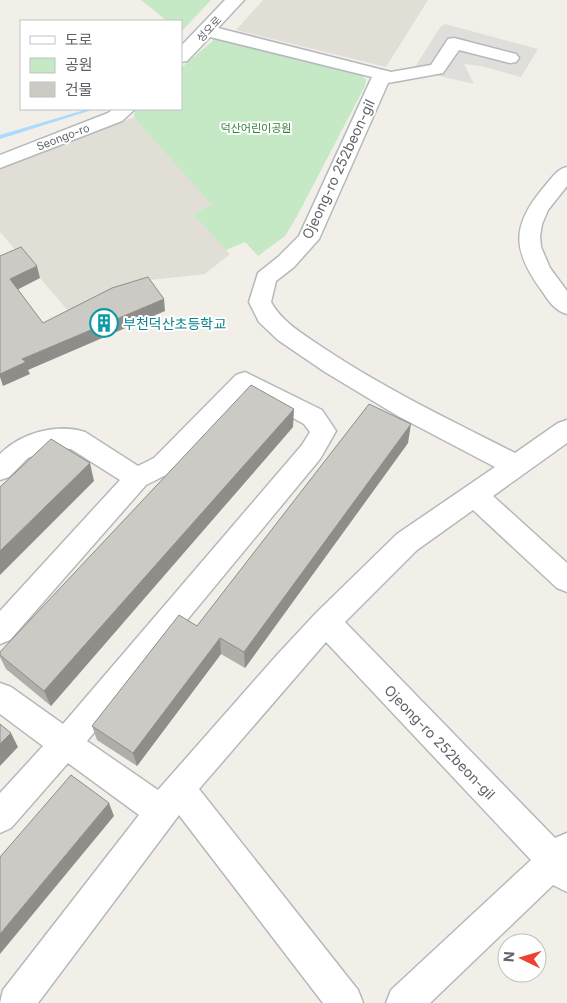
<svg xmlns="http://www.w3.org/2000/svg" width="567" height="1003" font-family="Inter,'Noto Sans KR',sans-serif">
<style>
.industrial{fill:#e0deda}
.education{fill:#e1ded6}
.green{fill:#c5e8c5}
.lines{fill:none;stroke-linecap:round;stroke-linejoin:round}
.stream{fill:#aadaff;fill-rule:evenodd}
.minor-casing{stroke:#b5b8bc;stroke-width:3}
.minor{fill:#fff;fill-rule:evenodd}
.wall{fill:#afaea9}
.shaded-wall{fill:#8f8d8a}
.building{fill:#cccac5;stroke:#8f8d8a}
.labels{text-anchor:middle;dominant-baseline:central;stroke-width:4;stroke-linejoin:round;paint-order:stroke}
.far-street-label{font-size:11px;fill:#5f6368;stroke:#fff}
.far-park-label{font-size:11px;fill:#348238;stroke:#fff}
.street-label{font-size:14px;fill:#5f6368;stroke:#fff}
.culture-label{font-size:14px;fill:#0d838f;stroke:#fff;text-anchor:start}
</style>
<rect width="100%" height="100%" fill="#f1efe8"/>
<path class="industrial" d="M445 24 538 49 521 77 481 66 464 64 474 84 413 70 441 26Z"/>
<path class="education" d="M263 0H428L386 67 236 30Z
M134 117 219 202 193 214 230 254 205 274 150 280 71 314 0 232V169Z"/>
<path class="green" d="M141 0H211L181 32V21H167Z
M217 37 359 74 366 79 365 86 296 218 285 236 258 256 245 242 226 250 193 214 212 205 134 117 135 109H181V68Z"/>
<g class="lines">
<path class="stream" d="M88 109H95L0 139V135Z"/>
<defs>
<path id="minor" d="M225 0H244L218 28 391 72 431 65 448 39 454 38 516 54 519 58 516 62 510 63 459 50 443 73 388 83 319 239 294 267 276 281 271 302C282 322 303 334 322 347 383 388 450 420 515 453L558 423 567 420V443L493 496 567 563V592L557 588 473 510 417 550 345 622 555 838 567 833V892L553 885 430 1003H386L391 990 531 860 326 642 199 789 358 990 363 1003H323L179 815 38 1003H0L3 990 139 815 68 763 11 828 0 833V793L43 746 0 714V683L11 687 63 724 302 445 310 432 304 424 248 393 172 472 146 485 10 640 0 644V611L120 480 71 449 52 448 28 458 9 477 0 480V454C21 433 56 423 85 432L138 466 154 458 236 375 245 372 322 410 336 431 320 459 87 741 158 790 277 655 316 613 397 534 495 467 398 416 325 372 278 340 259 322 249 302 258 273 278 257 299 236 372 77 210 37 187 61 181 62V46Z
M113 109H135L122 121 0 168V155L108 113Z
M567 167V186L548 210 542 224 540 236 541 247 550 268 567 291V314C555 311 549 301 542 291 512 250 511 226 544 187 551 179 557 169 567 167Z"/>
</defs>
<use href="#minor" class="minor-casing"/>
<use href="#minor" class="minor"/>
</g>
<path class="wall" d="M293 427 51 706 6 669 0 657V652Z
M408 443 245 668 221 654 137 766 97 740 92 726 197 626Z"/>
<path class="shaded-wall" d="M37 266 40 278 13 292 10 279Z
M164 299 165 311 28 370 30 374 3 386 0 377V374L22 359Z
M294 409 293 427 51 706 44 691Z
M411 424 408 443 245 668 244 652Z
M90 463 94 481 0 575V551Z
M220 638 221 654 137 766 133 753Z
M11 733 18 747 0 766V744Z
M109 803 114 816 0 954V934Z"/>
<path class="building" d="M21 247 37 266 10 279 43 323 112 288 148 277 164 299 22 359 26 362 0 374V256Z
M251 385 294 409 44 691 0 655V652Z
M369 404 411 424 244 652 220 638 133 753 92 726 179 615 197 626Z
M51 439 90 463 0 551V487Z
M0 724 11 733 0 744Z
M71 775 109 803 0 934V857Z"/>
<defs>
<symbol id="building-ring" viewBox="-11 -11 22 22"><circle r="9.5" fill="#fff" stroke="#0f9aa8" stroke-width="1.5"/><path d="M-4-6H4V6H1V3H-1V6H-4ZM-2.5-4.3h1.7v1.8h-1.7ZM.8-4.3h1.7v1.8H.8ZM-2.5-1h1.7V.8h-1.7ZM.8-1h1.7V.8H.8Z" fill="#0f9aa8"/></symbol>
</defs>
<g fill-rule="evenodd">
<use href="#building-ring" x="88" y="307" width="32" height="32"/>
</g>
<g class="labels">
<g class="far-street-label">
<text transform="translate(209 29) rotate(-47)">성오로</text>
<text transform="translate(63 137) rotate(-21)">Seongo-ro</text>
</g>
<g class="far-park-label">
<text x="256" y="128">덕산어린이공원</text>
</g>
<g class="street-label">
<text transform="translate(338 169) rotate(-65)">Ojeong-ro 252beon-gil</text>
<text transform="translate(440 742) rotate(46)">Ojeong-ro 252beon-gil</text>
</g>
<g class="culture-label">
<text x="123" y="323">부천덕산초등학교</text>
</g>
</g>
<rect x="20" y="20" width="162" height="90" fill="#ffffff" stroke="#bfc1c3"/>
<rect x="30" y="36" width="25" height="8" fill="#ffffff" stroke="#bfc1c3"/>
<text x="65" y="45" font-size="15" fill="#5f6368">도로</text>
<rect x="30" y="58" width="25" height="15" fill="#c5e8c5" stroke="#bfc1c3"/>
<text x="65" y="70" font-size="15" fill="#5f6368">공원</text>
<rect x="30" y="82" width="25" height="15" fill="#cccac5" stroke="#bfc1c3"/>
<text x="65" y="95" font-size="15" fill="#5f6368">건물</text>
<g transform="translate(522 958) rotate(275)"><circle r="24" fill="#ffffff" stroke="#bfc1c3"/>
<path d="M0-4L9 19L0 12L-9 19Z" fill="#ea4335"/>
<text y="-8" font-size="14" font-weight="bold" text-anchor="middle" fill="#5f6368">N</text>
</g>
</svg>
